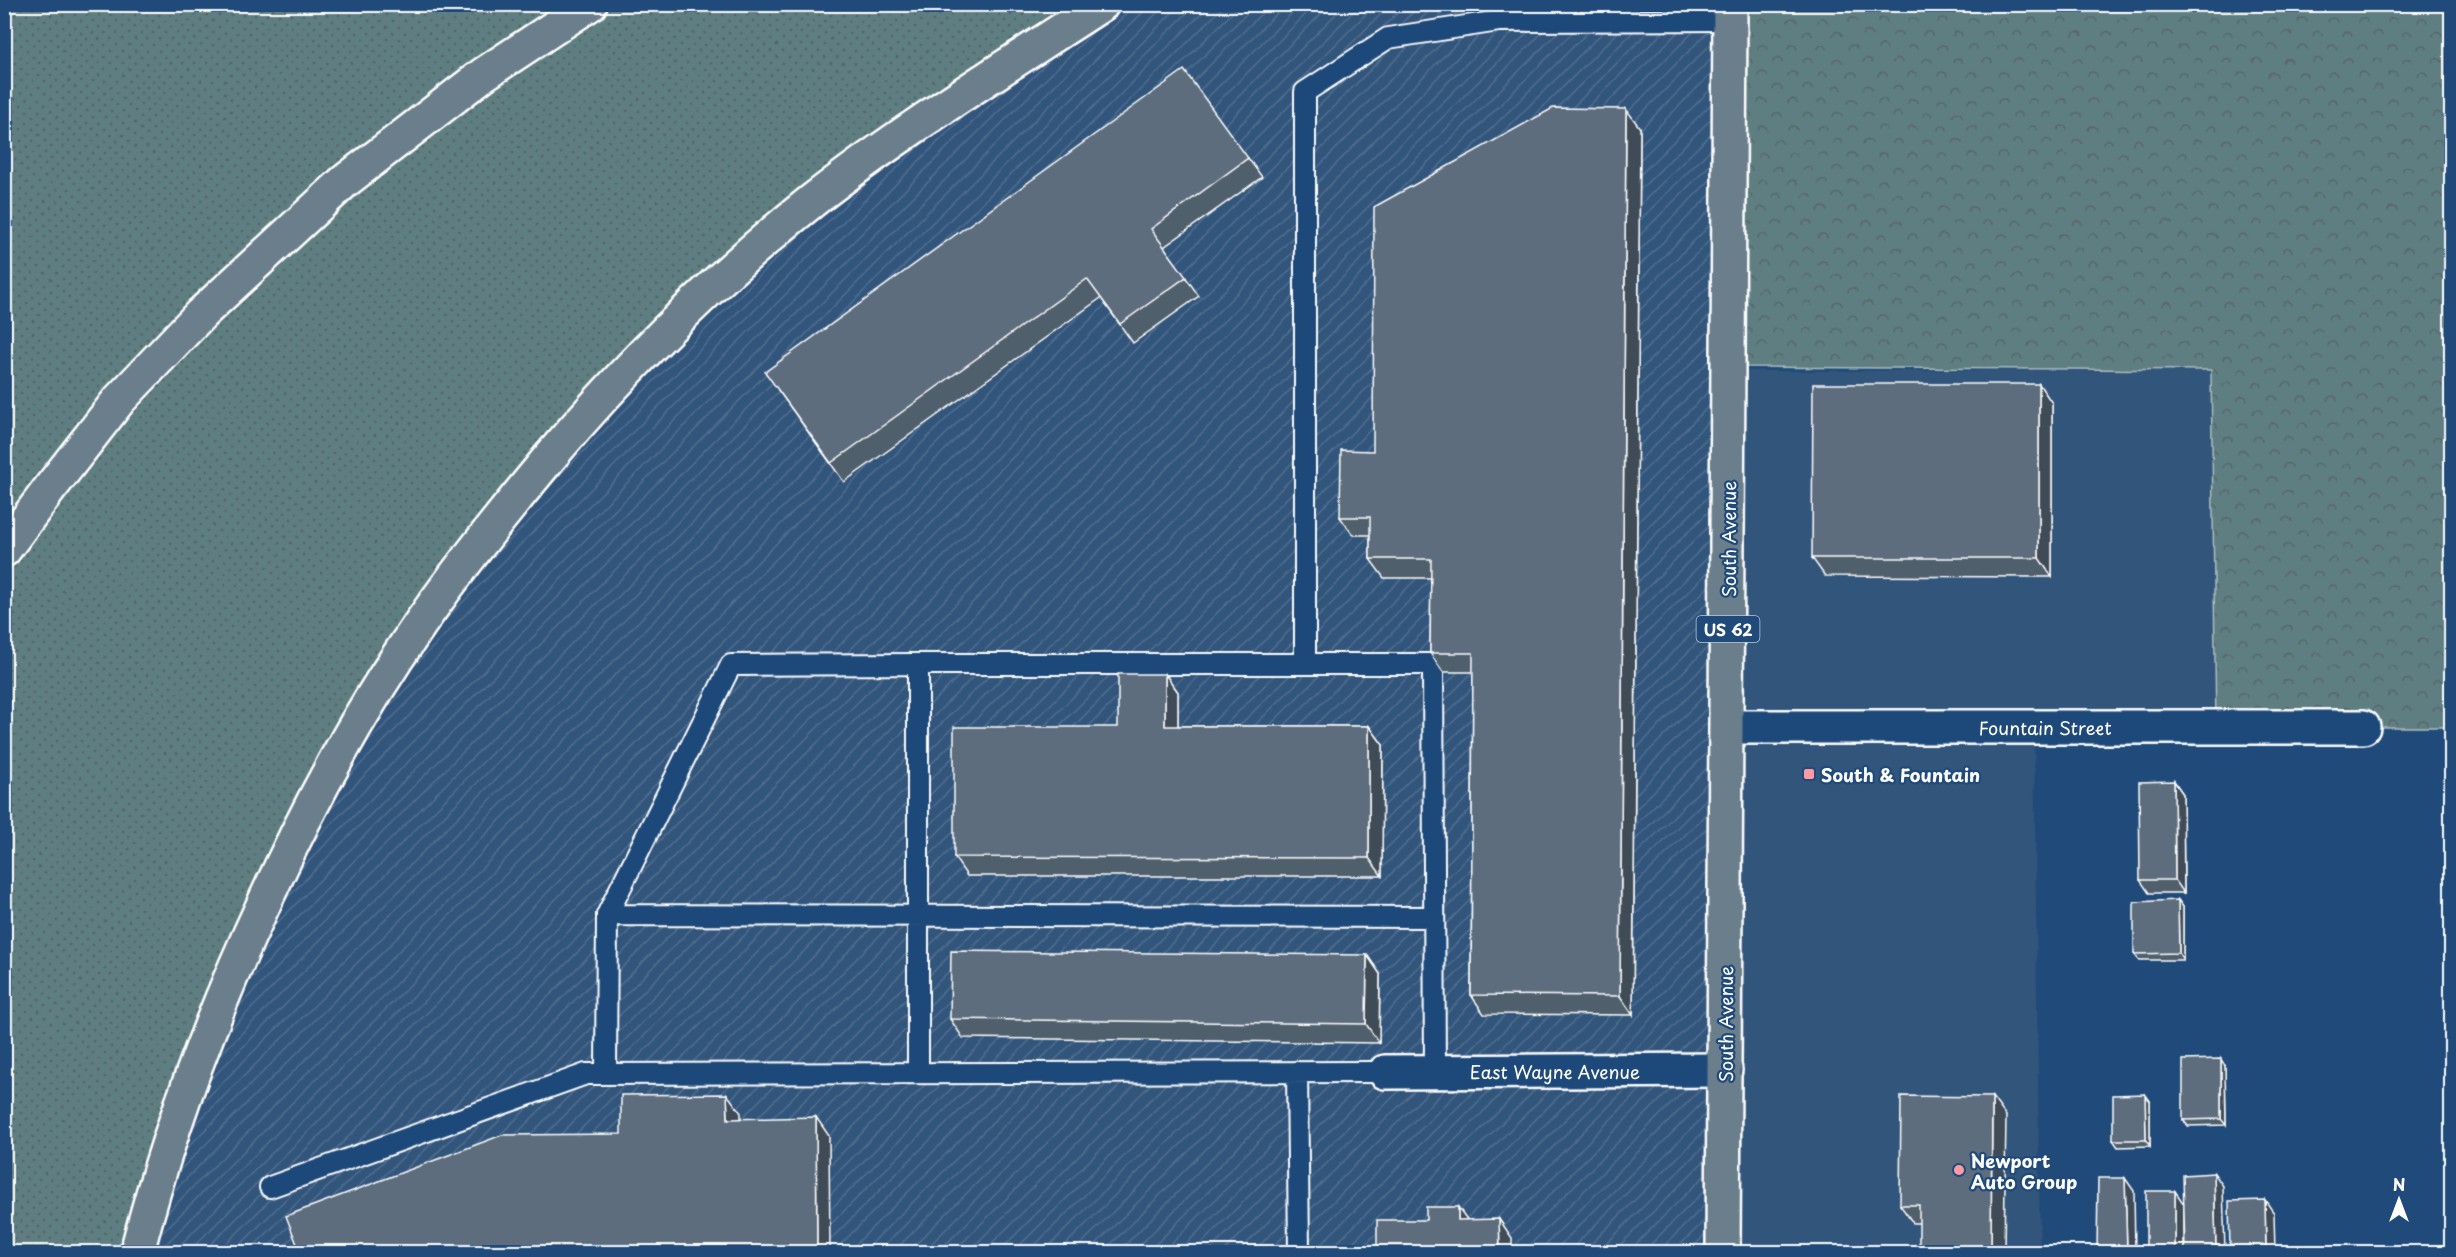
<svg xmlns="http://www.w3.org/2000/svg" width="2456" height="1257" font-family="'Playpen Sans',sans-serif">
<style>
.built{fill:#32547b}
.industrial{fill:url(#industrial-furrows)}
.green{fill:url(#green-dots);stroke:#aebec0;stroke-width:1.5}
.forest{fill:url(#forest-crowns);stroke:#aebec0;stroke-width:1.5}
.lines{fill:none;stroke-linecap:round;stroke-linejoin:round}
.lane-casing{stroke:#fff;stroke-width:24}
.street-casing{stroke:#fff;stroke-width:38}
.primary-casing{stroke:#fff;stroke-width:38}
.highway-casing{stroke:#fff;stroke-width:38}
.lane{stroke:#1f4a7a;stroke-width:20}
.street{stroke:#1f4a7a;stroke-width:33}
.primary{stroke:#6b7e8b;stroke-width:33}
.highway{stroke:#6b7e8b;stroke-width:33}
.wall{fill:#505e6c;stroke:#fff;stroke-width:1.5}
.shaded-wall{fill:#414c58;stroke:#fff;stroke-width:1.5}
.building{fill:#5d6d7e;stroke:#fff;stroke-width:1.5}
.poi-dot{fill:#ff9aa2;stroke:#1f4a7a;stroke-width:2}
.labels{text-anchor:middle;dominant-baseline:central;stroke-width:4.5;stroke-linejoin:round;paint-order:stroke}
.shield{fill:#1f4a7a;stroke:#bcc9d7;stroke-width:1.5}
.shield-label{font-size:16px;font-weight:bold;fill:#fff}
.street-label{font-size:18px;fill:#fff;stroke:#1f4a7a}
.poi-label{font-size:18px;font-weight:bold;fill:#fff;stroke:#1f4a7a;text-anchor:start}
</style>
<defs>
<pattern id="industrial-furrows" width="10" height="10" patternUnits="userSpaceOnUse" patternTransform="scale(1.5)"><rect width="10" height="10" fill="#32547b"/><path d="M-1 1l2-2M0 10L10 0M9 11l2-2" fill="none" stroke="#516e8f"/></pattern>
<pattern id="green-dots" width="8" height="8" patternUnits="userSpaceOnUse" patternTransform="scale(1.5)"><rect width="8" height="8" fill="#5e7e82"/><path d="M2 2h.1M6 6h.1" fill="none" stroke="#556567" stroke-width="1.8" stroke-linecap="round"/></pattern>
<pattern id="forest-crowns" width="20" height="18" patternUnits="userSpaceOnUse" patternTransform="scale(1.5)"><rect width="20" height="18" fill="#5e7e82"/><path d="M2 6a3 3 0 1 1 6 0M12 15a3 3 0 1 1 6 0" fill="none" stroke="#556567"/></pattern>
</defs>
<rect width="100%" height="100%" fill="#1f4a7a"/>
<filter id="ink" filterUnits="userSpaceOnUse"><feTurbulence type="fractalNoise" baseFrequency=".0167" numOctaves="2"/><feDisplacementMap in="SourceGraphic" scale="12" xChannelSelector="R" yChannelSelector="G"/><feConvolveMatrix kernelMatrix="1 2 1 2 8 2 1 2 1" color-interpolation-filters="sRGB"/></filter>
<g filter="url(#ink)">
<path class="built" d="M2211 370 2216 727H2034L2040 1252H1723L1729 371Z"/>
<path class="industrial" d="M1102 5H1730L1723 1252H137L197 1058 419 625 708 290Z"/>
<path class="green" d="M5 5H1102L878 151 605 393 320 788 137 1252H5Z"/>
<path class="forest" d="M1730 4 2451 5V727H2216L2211 370 1743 367Z"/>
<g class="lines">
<defs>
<path id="lane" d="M1305 664H1433L1435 1072
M607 915 731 665 918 664
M1297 1072 1299 1252
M918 1073V664H1305V92L1388 38 1499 21 1730 20
M606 1074 607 915 1434 917
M270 1187 586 1074 1385 1072"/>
<path id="street" d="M1727 727H2363
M1385 1072 1725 1070"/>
<path id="primary" d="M1723 1252 1730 4"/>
<path id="highway" d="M4 550 51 487 119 400 201 314 345 181 484 74 590 4
M137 1252C168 1131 212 1014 265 901 309 805 359 711 420 624 460 566 505 511 550 457 629 364 716 277 812 201 904 129 1004 68 1102 4"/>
</defs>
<use href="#lane" class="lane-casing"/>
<use href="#street" class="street-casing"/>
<use href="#primary" class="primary-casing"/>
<use href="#highway" class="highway-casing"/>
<use href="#lane" class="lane"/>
<use href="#street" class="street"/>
<use href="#primary" class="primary"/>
<use href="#highway" class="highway"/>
</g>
<path class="wall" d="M1640 128 1633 1015 1484 1014 1471 995 1473 672H1443L1430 653 1431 578H1384L1370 559V535H1353L1340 517 1373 451Z
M1248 158 1262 177 1164 247 1199 296 1133 343 1101 298 844 482 778 390Z
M2052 403V577L1825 576 1812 558Z
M1165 674 1178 692V726H1369L1383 745 1382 876H967L954 857 1118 727Z
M2174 781 2183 794 2184 893H2149L2140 880Z
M2178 900 2183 907V960H2139L2134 954Z
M1367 955 1380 974 1379 1043 963 1038 950 1019Z
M2225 1066 2226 1125 2188 1126 2183 1120Z
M2145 1094 2150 1101V1146L2118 1147 2113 1140Z
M2006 1116 1919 1223H1913L1900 1205Z"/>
<path class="shaded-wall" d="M1626 109 1640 128 1633 1015 1620 996Z
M2039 384 2052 403V577L2039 558Z
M1165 674 1178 692V744L1165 726Z
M1369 726 1383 745 1382 876 1369 858Z
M2174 781 2183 794 2184 893 2175 880Z
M2178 900 2183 907V960L2179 953Z
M1367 955 1380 974 1379 1043 1366 1024Z
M2221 1059 2225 1066 2226 1125 2221 1119Z
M727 1094 741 1113V1137L728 1119Z
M2145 1094 2150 1101V1146L2146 1140Z
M1992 1097 2006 1116 2004 1252H1991Z
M816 1117 829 1136 830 1252H817Z
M2214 1173 2223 1186 2225 1252H2216Z
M2125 1178 2134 1191 2135 1252H2127Z
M2175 1191 2184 1204V1252H2175Z
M2265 1200 2274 1213 2275 1252H2266Z
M1458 1207 1471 1225 1458 1220Z
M1499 1219 1512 1238V1252H1500Z"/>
<path class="building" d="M1184 70 1248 158 1151 229 1186 277 1120 324 1087 279 831 463 765 372Z
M1553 108 1626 109 1620 996 1471 995 1473 653H1430L1431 559H1370V517H1340L1341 450 1373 451 1374 207Z
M1813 384H2039V558H1812Z
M1118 674H1165V726H1369V858L954 857V727H1118Z
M2174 781 2175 880H2140L2139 782Z
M2178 900 2179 953 2134 954V902Z
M951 951 1367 955 1366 1024 950 1019Z
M2221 1059V1119L2183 1120V1060Z
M727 1094 728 1119 816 1117 817 1252H300L286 1216 502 1135 621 1134V1095Z
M2145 1094 2146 1140H2113V1095Z
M1901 1096 1992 1097 1991 1252H1919V1205H1900Z
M2214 1173 2216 1252H2185L2183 1175Z
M2098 1178H2125L2127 1252H2097Z
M2146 1191H2175V1252H2146Z
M2265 1200 2266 1252H2230L2229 1201Z
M1426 1207H1458V1220L1499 1219 1500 1252H1377V1220H1426Z"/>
</g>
<g class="poi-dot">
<rect x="1803" y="768" width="12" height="12" rx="3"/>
<circle cx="1959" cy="1170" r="6"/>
</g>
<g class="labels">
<rect class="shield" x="1696.5" y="616" width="63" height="26" rx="4.5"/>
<g class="shield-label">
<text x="1728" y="629">US 62</text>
</g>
<g class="street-label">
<text transform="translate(1728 539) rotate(-90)">South Avenue</text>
<text x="2045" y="727">Fountain Street</text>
<text transform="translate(1725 1024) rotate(-90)">South Avenue</text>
<text x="1555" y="1071">East Wayne Avenue</text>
</g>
<g class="poi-label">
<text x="1821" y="774">South &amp; Fountain</text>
<text x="1971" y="1160">Newport<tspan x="1971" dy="21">Auto Group</tspan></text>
</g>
</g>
<rect width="2456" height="1257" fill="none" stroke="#1f4a7a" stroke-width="24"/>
<rect x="12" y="12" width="2432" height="1233" fill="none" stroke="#fff" stroke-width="2" filter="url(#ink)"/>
<g transform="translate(2399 1200)" stroke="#1f4a7a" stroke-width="4.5" paint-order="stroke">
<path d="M0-4.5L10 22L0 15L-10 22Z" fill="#ffffff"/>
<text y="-9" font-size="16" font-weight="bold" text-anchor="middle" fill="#ffffff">N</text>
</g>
</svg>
